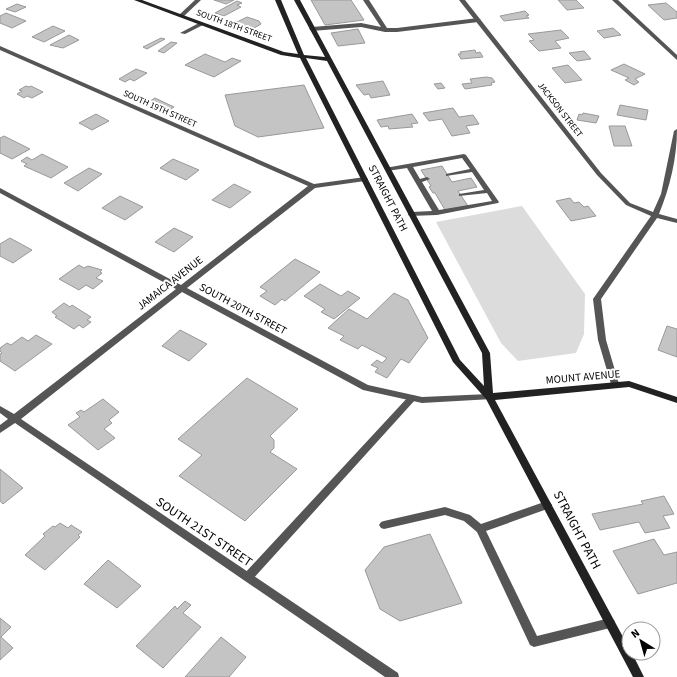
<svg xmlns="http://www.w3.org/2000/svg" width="677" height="677" font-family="'Source Sans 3',sans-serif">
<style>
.green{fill:#dcdcdc}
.building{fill:#c4c4c4;stroke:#999}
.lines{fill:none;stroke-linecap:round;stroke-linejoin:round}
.lane{fill:#555;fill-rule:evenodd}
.street{fill:#555;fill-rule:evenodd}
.secondary{fill:#222;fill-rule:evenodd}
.labels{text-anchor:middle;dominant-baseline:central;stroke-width:4;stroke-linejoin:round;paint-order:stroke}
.far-street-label{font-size:9px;fill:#000;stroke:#fff}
.street-label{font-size:11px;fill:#000;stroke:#fff}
.near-street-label{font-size:13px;fill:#000;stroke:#fff}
</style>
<rect width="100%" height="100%" fill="#fff"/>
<path class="green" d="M522 206 585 294 584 334 576 353 518 361 501 343 436 222Z"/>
<path class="building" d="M214 0H234L226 4Z
M311 0H351L364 20 325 25Z
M558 0H576L584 8 567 10Z
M237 1 242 3 237 5 241 7 224 16 215 13Z
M666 3 677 12V18L664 20 648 5Z
M17 4 26 7 15 12 6 9Z
M525 11 529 15 526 16 529 18 504 21 500 16Z
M6 13 26 21 12 28 0 23V16Z
M247 17 259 21 261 24 249 31 233 24Z
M53 26 65 31 44 42 32 37Z
M613 28 621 35 604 38 597 31Z
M358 29 365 43 338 46 331 33Z
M561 30 569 38 555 41 561 48 539 51 529 41 534 40 528 34Z
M69 35 79 40 63 48 50 45Z
M161 38 165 39 147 49 143 47Z
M171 42 177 43 164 53 158 51Z
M475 50 476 53 480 52 483 57 461 59 458 54H461L460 52Z
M584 51 591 59 577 61 569 53Z
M205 54 225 62 232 58 241 61 214 77 185 65Z
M624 64 645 74 635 79 639 82 634 85 625 80 629 78 611 70Z
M568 65 582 80 565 83 552 68Z
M136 69 147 73 134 81 130 79 125 82 119 79Z
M486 77 492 78 495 82 491 83 492 85 465 89 462 84 472 83 470 79Z
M383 81 390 95 371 98 369 94 364 95 356 85Z
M441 83 445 88 438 89 434 84Z
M304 85 324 128 258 137 235 126 225 95Z
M26 86 29 87 31 86 43 92 32 98 27 96 24 98 17 94 22 91 19 90Z
M155 98 174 107 169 110 150 101Z
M620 105 648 110 646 120 617 115Z
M453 108 459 117 473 115 479 124 466 126 470 133 452 136 442 119 429 121 423 113Z
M583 113 599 116 596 123 577 120 579 114 582 115Z
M96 114 109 121 92 130 79 123Z
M412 114 418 123 411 124 413 127 389 129 388 126 381 127 377 120Z
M609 126H625L632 146H614Z
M4 136 30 149 12 159 0 153V138Z
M42 154 68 167 51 178 24 166 27 164 21 161 27 157 32 160Z
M173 159 199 170 186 180 160 168Z
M442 166 452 182 471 178 477 187 458 191 468 206 445 210 435 193H433L429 187 431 186 421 170Z
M89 168 102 174 78 191 64 183Z
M234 184 251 192 230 208 212 200Z
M120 196 143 207 125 220 102 208Z
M570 198 574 203 579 202 584 207 588 206 596 216 571 221 556 201Z
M174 228 193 237 174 252 155 242Z
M10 238 32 250 13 263 0 256V244Z
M295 259 320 272 285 301 282 299 275 305 260 296 267 291 260 287Z
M79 265 84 268 88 266 102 270 100 272 102 273 96 278 103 281 93 289 86 285 79 290 59 279Z
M320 284 341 296 348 291 360 298 334 319 321 312 325 309 304 296Z
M394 293 408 300 428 338 409 363 401 359 387 378 375 372 378 368 371 365 377 360 382 363 387 358 362 345 358 349 340 340 344 336 328 328 349 309 367 319Z
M64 303 70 307 72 305 91 317 87 320 91 322 83 328 79 325 74 329 55 317 57 316 52 312Z
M667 326 677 329V357L658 350Z
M180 330 207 344 189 361 162 346Z
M36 335 52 344 15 371 0 361V354L2 353 0 351V348L7 343 11 345 22 337 28 341Z
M247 378 298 409 270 436 274 440V448L270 452 297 469 245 521 179 476 202 455 178 439Z
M103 399 119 412 109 420 112 423 104 429 115 438 98 450 68 425 80 417 76 413 81 410 84 412Z
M0 469 23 488 3 504 0 501Z
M664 496 674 514 663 516 670 528 645 533 639 522 600 530 592 514 643 504 641 501Z
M60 523 68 528 71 525 82 532 78 535 80 537 45 570 25 555 45 536 43 534 53 526 55 527Z
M430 534 462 603 400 621 380 609 365 570 384 547Z
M654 539 664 555 677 552V583L638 594 613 551Z
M108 560 141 586 117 608 84 584Z
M185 601 191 605 183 613 201 627 163 668 136 646 175 606 177 609Z
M0 618 11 627 1 637 13 648 0 660Z
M221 637 246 657 229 677H185Z"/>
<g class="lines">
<path class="lane" d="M195 0H201L183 17H179V15Z
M363 0H369L387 28H397L478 18 481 20 478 22 397 32H385L361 27 312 31 309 29 312 27 361 23 381 27Z
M201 22 203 23V25L185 34 180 33Z
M464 154 466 155 499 202 498 203 437 215 409 216 408 214 409 212H411L432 211 407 168 387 171 385 170V168ZM462 158 470 169 446 174V176L472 172 484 190 459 194V196L487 193 492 201 439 210 422 182 430 179 427 177 420 179 413 167Z
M412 395 415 396 416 398 415 400 252 580 248 581 244 580 243 577 244 574 409 396Z
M547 501 550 502 552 505 550 508 486 531 537 636 610 618 614 620 615 623 614 626 610 628 534 647 530 645 477 532 464 521 445 515 384 529 381 528 379 525 381 522 384 521 445 507 470 515 481 524Z"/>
<path class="street" d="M459 0H465L601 173 630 203 653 212 661 194 674 131 677 129C677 158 670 187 659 214L677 219V223L657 218 601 299 606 340 619 384 618 386H612L611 384 598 340 593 299 651 216 626 205 597 175Z
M612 0H618L677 55V60Z
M0 46 314 184 365 177 368 179 365 181 315 188 187 288 368 385 422 397 489 394 492 395 493 397 492 399 422 403 363 390 182 292 21 419 398 673 399 677H385L15 423 0 433V425L8 419 0 413V406L14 414 176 289 0 193V188L181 285 308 186 0 50Z"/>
<path class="secondary" d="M134 0H142L284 52 298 54 275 0H281L304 55 325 57 294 0H300L490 353 493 393 629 381 677 397V403L629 387 495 400 629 648V653H632L644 677H633L486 399 453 362 300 58 281 55ZM306 58 327 61 482 353 484 386 460 360Z"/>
</g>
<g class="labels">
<g class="far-street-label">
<text transform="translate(234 26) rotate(20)">SOUTH 18TH STREET</text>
<text transform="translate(160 109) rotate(24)">SOUTH 19TH STREET</text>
<text transform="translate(560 110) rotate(52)">JACKSON STREET</text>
</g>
<g class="street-label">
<text transform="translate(388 198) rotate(63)">STRAIGHT PATH</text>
<text transform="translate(170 283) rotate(-38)">JAMAICA AVENUE</text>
<text transform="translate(243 309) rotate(28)">SOUTH 20TH STREET</text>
<text transform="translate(583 377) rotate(-5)">MOUNT AVENUE</text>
</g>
<g class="near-street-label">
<text transform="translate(577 530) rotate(62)">STRAIGHT PATH</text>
<text transform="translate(204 532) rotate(34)">SOUTH 21ST STREET</text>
</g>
</g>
<g transform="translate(641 641) rotate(323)"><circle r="19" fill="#ffffff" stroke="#999999"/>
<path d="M0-3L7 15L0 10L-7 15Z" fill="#000000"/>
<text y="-6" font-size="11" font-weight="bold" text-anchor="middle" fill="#000000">N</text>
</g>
</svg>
